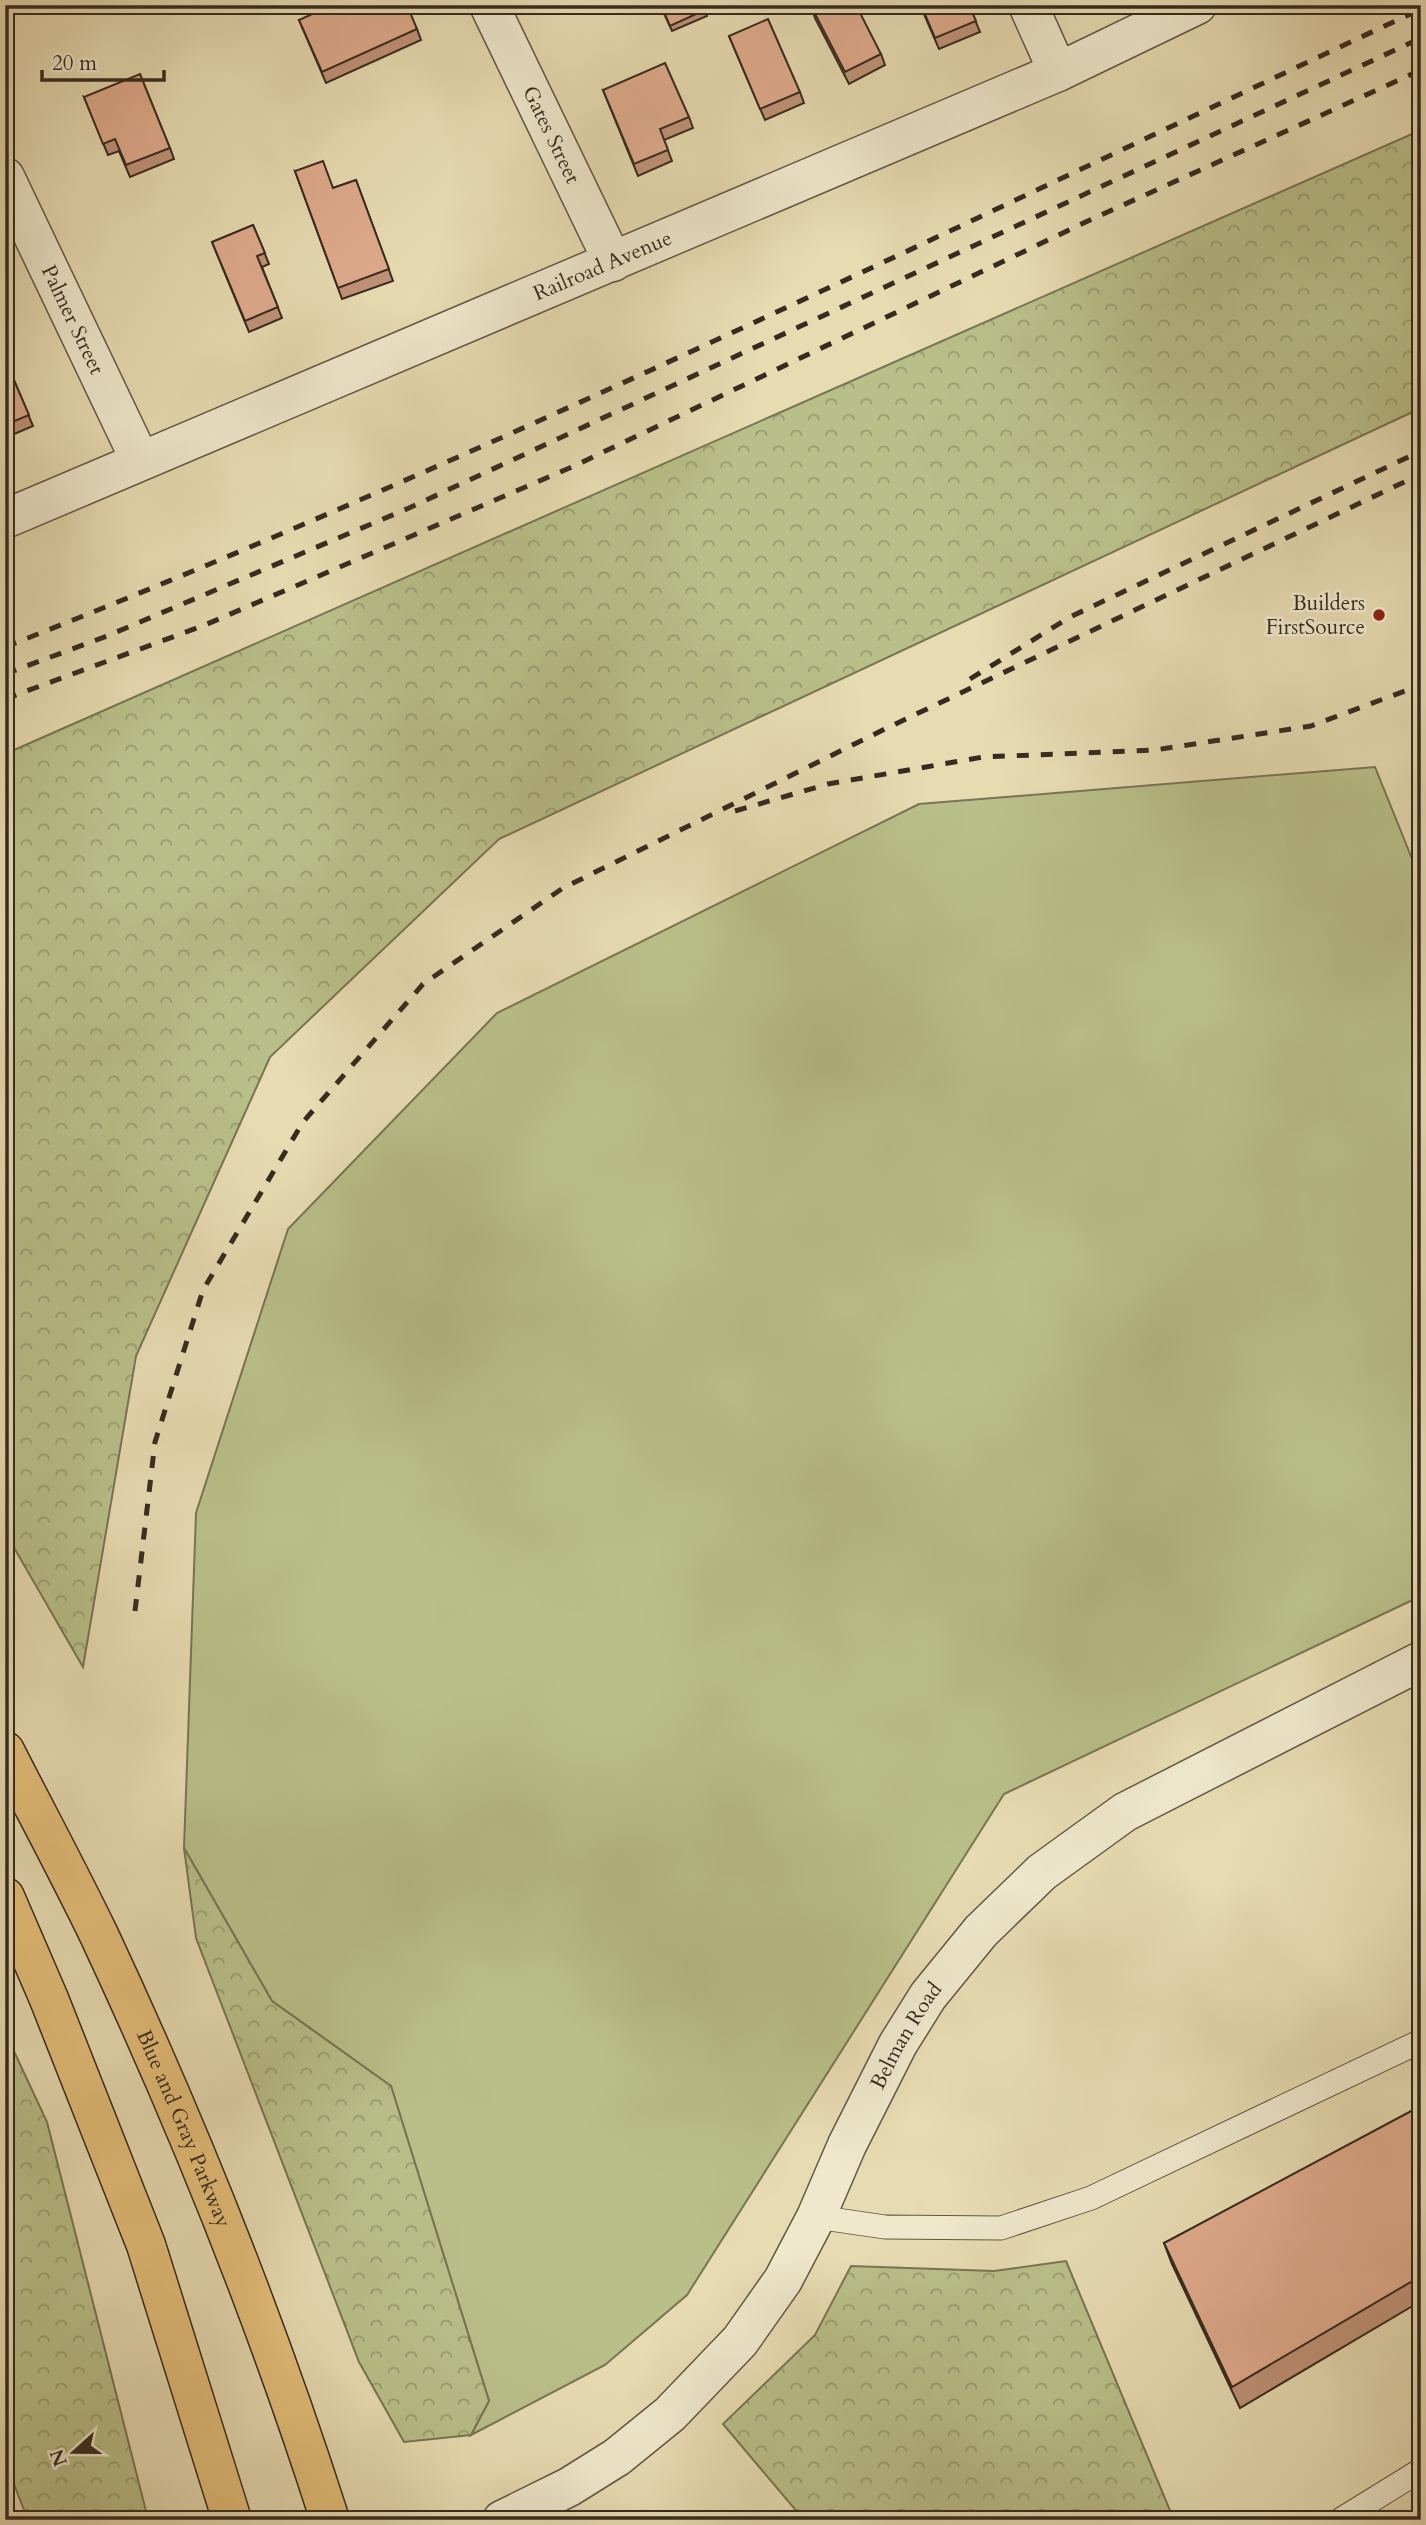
<svg xmlns="http://www.w3.org/2000/svg" width="1426" height="2525" font-family="Cardo,serif">
<style>
.green{fill:#b9bf89;stroke:#787554;stroke-width:2}
.forest{fill:url(#forest-crowns);stroke:#787554;stroke-width:2}
.lines{fill:none;stroke-linecap:round;stroke-linejoin:round}
.lane-casing{stroke:#625744;stroke-width:25}
.street-casing{stroke:#625744;stroke-width:41}
.highway-casing{stroke:#362b20;stroke-width:41}
.lane{stroke:#efe8cd;stroke-width:23}
.street{stroke:#efe8cd;stroke-width:38}
.highway{stroke:#e4be79;stroke-width:38}
.rail{stroke:#362b20;stroke-width:5;stroke-dasharray:12 12;stroke-linecap:butt}
.wall{fill:#c09379;stroke:#362b20;stroke-width:2}
.building{fill:#dfab8d;stroke:#362b20;stroke-width:2}
.poi-dot{fill:#8f2418;stroke:#efe8cd;stroke-width:2.5}
.labels{text-anchor:middle;dominant-baseline:central;stroke-width:5;stroke-linejoin:round;paint-order:stroke}
.street-label{font-size:21px;fill:#362b20;stroke:#efe8cd}
.poi-label{font-size:21px;fill:#362b20;stroke:#efe8cd;text-anchor:end}
</style>
<defs>
<pattern id="forest-crowns" width="20" height="18" patternUnits="userSpaceOnUse" patternTransform="scale(1.75)"><rect width="20" height="18" fill="#b9bf89"/><path d="M2 6a3 3 0 1 1 6 0M12 15a3 3 0 1 1 6 0" fill="none" stroke="#979b70"/></pattern>
</defs>
<rect width="100%" height="100%" fill="#e7dbb2"/>
<filter id="stains"><feTurbulence type="fractalNoise" baseFrequency=".00286" numOctaves="4"/><feColorMatrix values="0 0 0 0 .2 0 0 0 0 .09 0 0 0 0 .02 0 0 0 .5 -.17"/></filter>
<radialGradient id="worn" r=".72"><stop offset=".6" stop-color="#630" stop-opacity="0"/><stop offset="1" stop-color="#630" stop-opacity=".3"/></radialGradient>
<path class="green" d="M1375 767 1421 881V1596L1004 1794 687 2295 605 2365 471 2435 489 2401 391 2086 272 2001 184 1848 196 1513 288 1229 497 1013 919 804Z"/>
<path class="forest" d="M1421 130V408L499 839 270 1057 136 1356 83 1667 5 1532V754Z
M184 1848 272 2001 391 2086 489 2401 471 2435 404 2442 359 2362 196 1938Z
M5 2032 47 2122 146 2511 139 2520H28L5 2461Z
M1066 2261 1174 2520H804L723 2424 815 2335 851 2266 994 2271Z"/>
<g class="lines">
<defs>
<path id="lane" d="M816 2217 885 2227 1001 2228 1091 2198 1421 2041
M1340 2520 1421 2470"/>
<g id="street">
<path id="s1" d="M489 5 613 262"/>
<path d="M1028 5 1058 72"/>
<path id="s2" d="M5 177 140 460"/>
<path id="s3" d="M5 519 1058 72 1197 5"/>
<path id="s4" d="M502 2520 569 2487 617 2457 670 2414 740 2341 783 2280 816 2217 847 2145 898 2044 928 1996 981 1931 1042 1872 1125 1812 1421 1661"/>
</g>
<g id="highway">
<path id="s5" d="M5 1751C36 1812 69 1873 99 1935 188 2125 266 2320 330 2520"/>
<path d="M5 1897 49 1999 146 2245 232 2520"/>
</g>
</defs>
<use href="#lane" class="lane-casing"/>
<use href="#street" class="street-casing"/>
<use href="#highway" class="highway-casing"/>
<use href="#lane" class="lane"/>
<use href="#street" class="street"/>
<use href="#highway" class="highway"/>
<path class="rail" d="M5 647C487 458 952 228 1421 9
M5 674 107 636 409 508 1421 38
M970 679 1070 617 1421 451
M5 699 205 625 574 466 1090 220 1421 70
M735 811 828 784 983 757 1155 750 1311 726 1421 685
M135 1611 155 1442 203 1290 303 1122 423 984 563 888 887 728 1421 474"/>
</g>
<path class="wall" d="M660 5H703L707 16 672 31Z
M920 5H969L980 32 939 49Z
M811 6 881 54 885 65 849 84 815 18Z
M299 20 417 29 421 40 326 83Z
M729 36 800 92 804 103 765 120Z
M603 90 689 117 693 128 664 140 672 161 638 176Z
M84 97 170 148 174 159 130 177 119 151 108 155Z
M295 171 333 188 356 180 393 281 342 299Z
M253 225 269 264 262 267 282 318 249 332 212 242Z
M5 359 33 426 5 438Z
M1421 2122V2301L1240 2408 1172 2264 1164 2243Z"/>
<path class="building" d="M332 5H407L417 29 322 72 299 20Z
M661 5H703L705 10 670 26Z
M813 5H856L881 54 845 72 811 6Z
M921 5H969L976 21 935 38Z
M768 19 800 92 760 109 729 36Z
M665 63 689 117 660 129 668 150 634 164 603 90Z
M140 74 170 148 126 165 115 139 103 144 84 97Z
M323 161 333 188 356 180 389 269 338 288 295 171Z
M253 225 265 253 257 256 278 307 245 321 212 242Z
M5 359 29 415 5 425Z
M1415 2109 1421 2122V2276L1232 2387 1164 2243Z"/>
<circle class="poi-dot" cx="1379" cy="615" r="7"/>
<g class="labels">
<g class="street-label">
<text stroke="none"><textPath href="#s1" startOffset="144">Gates Street</textPath></text>
<text stroke="none"><textPath href="#s3" startOffset="649">Railroad Avenue</textPath></text>
<text stroke="none"><textPath href="#s2" startOffset="158">Palmer Street</textPath></text>
<text stroke="none"><textPath href="#s4" startOffset="649">Belman Road</textPath></text>
<text stroke="none"><textPath href="#s5" startOffset="418">Blue and Gray Parkway</textPath></text>
</g>
<g class="poi-label">
<text x="1365" y="603">Builders<tspan x="1365" dy="24">FirstSource</tspan></text>
</g>
</g>
<rect width="1426" height="2525" fill="none" stroke="#e7dbb2" stroke-width="28"/>
<rect x="7" y="7" width="1412" height="2511" fill="none" stroke="#362b20" stroke-width="3.5"/>
<rect x="14" y="14" width="1398" height="2497" fill="none" stroke="#362b20" stroke-width="2"/>
<g transform="translate(74 2452) rotate(249)" stroke="#efe8cd" stroke-width="5" paint-order="stroke">
<path d="M0-5L12 26L0 18L-12 26Z" fill="#362b20"/>
<text y="-10" font-size="19" font-weight="bold" text-anchor="middle" fill="#362b20">N</text>
</g>
<path d="M42 70v10h122v-10" fill="none" stroke="#362b20" stroke-width="3.5"/>
<text x="52" y="70" font-size="21" fill="#362b20" stroke="#efe8cd" stroke-width="5" paint-order="stroke">20 m</text>
<rect width="100%" height="100%" filter="url(#stains)"/>
<rect width="100%" height="100%" fill="url(#worn)"/>
</svg>
